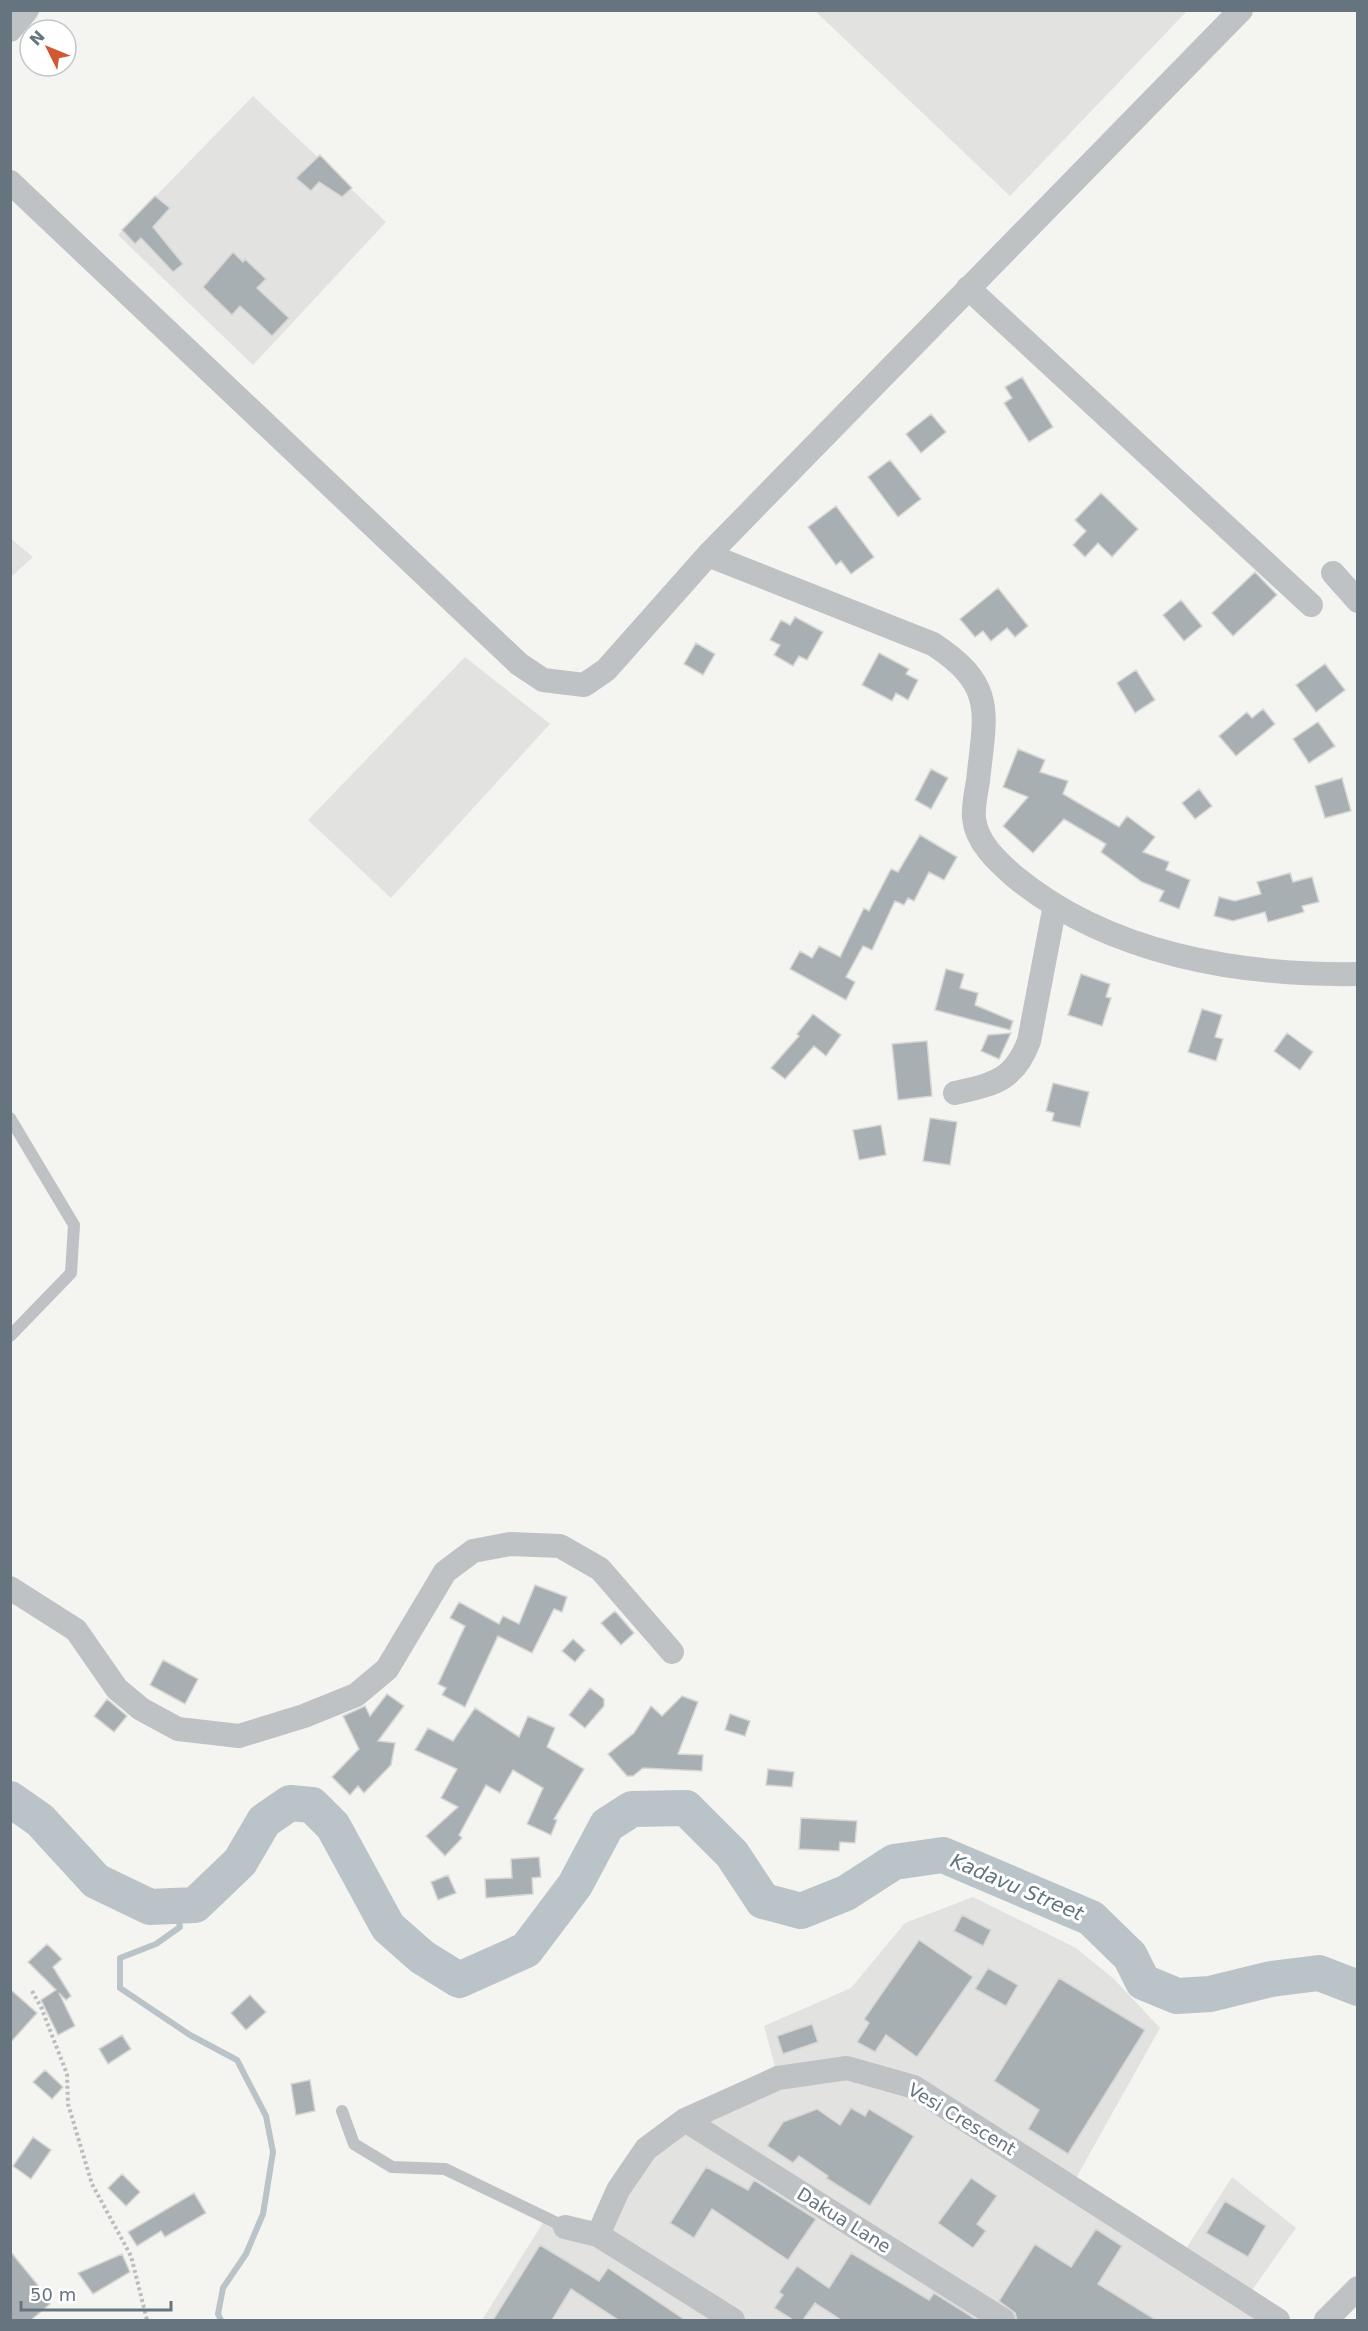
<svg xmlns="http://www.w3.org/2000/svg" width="1368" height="2331" font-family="'DejaVu Sans',sans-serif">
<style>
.built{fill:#e2e3e1}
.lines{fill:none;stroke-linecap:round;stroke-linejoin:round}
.stream{stroke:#bac3c7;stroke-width:6}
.river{stroke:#bac3c7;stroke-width:36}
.building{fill:#a8afb3;stroke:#d6d6d4;stroke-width:1.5}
.path{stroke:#babcbe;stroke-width:4;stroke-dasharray:3 3;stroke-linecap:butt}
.service{stroke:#bec2c5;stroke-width:12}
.minor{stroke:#bec2c5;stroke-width:24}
.labels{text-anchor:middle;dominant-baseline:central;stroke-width:6;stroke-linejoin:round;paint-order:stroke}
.street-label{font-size:18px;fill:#66747f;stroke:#fff}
.water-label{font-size:20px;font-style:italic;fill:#62757c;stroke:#fff}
</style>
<rect width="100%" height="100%" fill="#f4f4f1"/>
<path class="built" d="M815 11H1187L1010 196Z
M253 96 386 222 253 365 118 235Z
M10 538 33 557 11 577H10Z
M465 657 550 724 391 898 308 820Z
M973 1897 1076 1948 1114 1979 1160 2028 1071 2187 1180 2258 1232 2177 1296 2228 1245 2300 1278 2320H482L546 2218 598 2235 646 2149 778 2078 764 2026 851 1988 905 1923Z"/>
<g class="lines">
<path class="stream" d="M175 1907 180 1927 156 1944 120 1958V1988L190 2035 237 2060 266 2116 273 2152 263 2214 246 2254 223 2288 218 2314 221 2320"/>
<path class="river" d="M10 1799 40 1820 96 1881 150 1907 195 1905 240 1862 264 1821 290 1803 312 1805 333 1826 388 1927 422 1957 459 1980 526 1950 575 1885 607 1825 632 1809 686 1808 732 1854 763 1901 801 1911 846 1893 894 1862 943 1855 1091 1918 1130 1956 1143 1982 1177 1996 1210 1994 1271 1979 1319 1973 1358 1988"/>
</g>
<path class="building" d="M320 155 352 188 342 197 319 182 311 191 296 178Z
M155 196 170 208 153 227 183 264 173 272 141 238 135 244 122 230Z
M233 252 243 262 245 259 266 279 257 288 289 318 272 336 240 306 232 315 203 287Z
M1022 377 1053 427 1029 442 1004 403 1012 398 1005 387Z
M931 414 946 432 921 453 906 434Z
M890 460 921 499 898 517 868 477Z
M1101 493 1138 529 1112 557 1098 543 1085 557 1073 545 1086 531 1075 520Z
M836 506 874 557 851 574 841 561 836 565 808 527Z
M1255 572 1277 595 1233 636 1212 613Z
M998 588 1028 626 1015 637 1007 628 991 641 983 631 975 637 960 619Z
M1181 600 1202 626 1184 641 1163 615Z
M795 617 823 632 807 660 799 656 793 666 774 655 780 645 770 640 781 620 790 625Z
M696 643 715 654 703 675 684 664Z
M879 653 909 669 906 674 918 680 908 700 896 693 892 701 862 685Z
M1325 664 1345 690 1316 712 1296 685Z
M1136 670 1155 700 1135 713 1117 683Z
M1263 709 1275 724 1236 756 1219 736 1247 712 1252 718Z
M1318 722 1335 746 1309 763 1293 739Z
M1018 749 1045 760 1040 772 1068 781 1063 794 1119 827 1127 816 1155 837 1143 852 1169 862 1166 870 1190 880 1179 909 1159 901 1164 891 1142 882 1101 852 1106 844 1064 819 1033 853 1003 826 1028 797 1003 787Z
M931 769 948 778 931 809 915 800Z
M1342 778 1351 811 1325 818 1315 786Z
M1199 789 1212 806 1195 819 1182 803Z
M920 835 957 857 944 880 929 872 914 901 908 898 904 905 895 901 872 950 863 946 846 977 855 982 846 1000 790 969 800 951 812 958 819 946 840 957 864 908 869 911 891 869 898 872Z
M1290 873 1293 882 1312 877 1319 902 1302 906 1304 912 1268 922 1265 912 1233 921 1214 916 1219 897 1235 901 1261 894 1257 882Z
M946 969 964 974 960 988 978 993 975 1005 1013 1021 1010 1030 935 1010Z
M1081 974 1110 984 1106 997 1111 998 1102 1026 1068 1015Z
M1202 1009 1222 1015 1215 1037 1223 1039 1216 1061 1188 1052Z
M813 1014 841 1035 826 1056 814 1046 785 1079 771 1068 799 1036 797 1034Z
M1011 1033 999 1059 981 1051 988 1035Z
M1287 1033 1313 1052 1300 1070 1274 1051Z
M927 1041 932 1096 898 1100 892 1044Z
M1053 1083 1089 1092 1080 1127 1052 1121 1054 1113 1046 1111Z
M930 1118 957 1122 950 1165 923 1161Z
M881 1125 886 1155 859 1160 853 1130Z
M535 1585 567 1597 562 1612 554 1609 532 1653 498 1636 465 1707 442 1695 446 1688 438 1684 465 1626 450 1618 459 1602 499 1624 503 1616 519 1624Z
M615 1611 634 1633 621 1645 601 1623Z
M573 1639 585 1650 575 1662 562 1651Z
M163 1660 198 1679 185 1704 150 1685Z
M590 1688 604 1699V1706L585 1728 569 1715Z
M387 1694 404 1706 378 1741 395 1743 391 1765 364 1793 358 1786 350 1795 332 1777 359 1749 343 1716 365 1706 370 1716Z
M682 1696 698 1702 678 1754 703 1755 702 1771 643 1768 633 1776H627L608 1754 634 1733 651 1706 662 1716Z
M107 1699 127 1716 114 1732 94 1716Z
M475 1708 519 1737 528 1716 555 1728 547 1747 584 1769 554 1819 557 1820 551 1835 527 1824 543 1788 513 1770 500 1793 486 1785 459 1835 462 1838 445 1856 426 1836 458 1807 441 1798 457 1769 415 1750 428 1728 453 1741Z
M730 1714 750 1721 745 1736 725 1730Z
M768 1769 794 1772 792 1787 766 1785Z
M801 1818 857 1821 855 1843 840 1842 839 1851 799 1849Z
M539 1857 541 1877 532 1878 533 1894 486 1898 485 1879 512 1878 511 1859Z
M448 1875 456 1893 438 1900 431 1882Z
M962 1915 991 1930 983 1946 954 1931Z
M919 1940 973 1977 917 2057 886 2035 875 2052 857 2042 869 2023 864 2019Z
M47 1944 62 1959 53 1967 71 1996 66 2000 59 1993 75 2026 58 2035 41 2000 56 1990 28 1962Z
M988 1968 1018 1985 1006 2006 975 1989Z
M1059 1978 1145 2030 1068 2154 1028 2129 1039 2110 994 2081Z
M10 1989 37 2013 10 2043Z
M250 1995 266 2012 246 2030 231 2013Z
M812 2024 818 2042 783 2054 777 2036Z
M122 2035 131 2049 108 2064 99 2049Z
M45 2070 63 2087 52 2099 33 2082Z
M310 2080 315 2111 296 2115 291 2084Z
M851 2108 865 2116 869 2109 914 2136 870 2206 826 2178 828 2176 799 2156 793 2163 767 2146 783 2122 817 2109 840 2125Z
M33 2137 51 2150 31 2179 13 2166Z
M706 2167 748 2190 754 2180 816 2219 788 2260 712 2209 694 2238 670 2223Z
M122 2174 140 2192 126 2206 108 2188Z
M971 2178 997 2196 977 2224 986 2231 973 2248 938 2223Z
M194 2193 206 2213 165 2237 161 2231 137 2246 128 2232Z
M1225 2201 1266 2226 1248 2257 1206 2233Z
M1096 2229 1122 2246 1098 2284 1156 2320H1017L1015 2313 999 2301 1035 2244 1071 2267Z
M540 2245 599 2281 608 2268 685 2320H618L571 2289 552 2320H493Z
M10 2251 41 2289 38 2291 50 2304 31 2320H10Z
M851 2253 929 2300 934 2293 977 2320H841L815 2303 803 2320H793L774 2308 783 2295 779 2292 797 2266 829 2288Z
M122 2254 130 2272 93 2294 78 2273Z"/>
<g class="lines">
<path class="path" d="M32 1991 41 2007 67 2074 68 2104 92 2184 131 2256 147 2320"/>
<path class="service" d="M10 1118 74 1225 71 1273 10 1336
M342 2111 354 2144 392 2167 445 2169 565 2227"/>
<path class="minor" d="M10 30 27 10
M10 182 519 664 543 680 584 685 606 670 708 555 1241 10
M968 288 1311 605
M708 555 933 644C997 686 985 713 978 781 976 793 973 806 974 818 976 842 997 861 1014 876 1108 954 1239 976 1358 974
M1333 573 1358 601
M955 1093C994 1084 1014 1081 1029 1041L1055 905
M10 1588 76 1630 117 1689 141 1709 178 1729 239 1736 304 1716 356 1695 387 1669 445 1572 473 1551 510 1544 560 1546 600 1569 672 1652
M685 2120 1003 2320
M565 2227 598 2235 733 2320
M598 2235 618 2190 646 2149 685 2120 778 2078 847 2068 914 2087 1278 2320
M1326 2320 1358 2288"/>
</g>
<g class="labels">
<g class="street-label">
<text transform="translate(962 2119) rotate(31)">Vesi Crescent</text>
<text transform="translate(844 2220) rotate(32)">Dakua Lane</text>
</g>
<g class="water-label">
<text transform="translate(1017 1887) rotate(23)">Kadavu Street</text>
</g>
</g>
<rect width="1368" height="2331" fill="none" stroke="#66747f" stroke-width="24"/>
<g transform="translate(48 48) rotate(313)"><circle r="28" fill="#ffffff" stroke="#c2c7cc" stroke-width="1.5"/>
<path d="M0-4.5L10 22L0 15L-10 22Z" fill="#d25833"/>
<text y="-9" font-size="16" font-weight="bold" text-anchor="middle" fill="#66747f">N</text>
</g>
<path d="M21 2301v9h150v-9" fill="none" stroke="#66747f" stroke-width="3"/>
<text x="30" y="2301" font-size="18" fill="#66747f" stroke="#ffffff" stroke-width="4.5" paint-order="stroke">50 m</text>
</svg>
